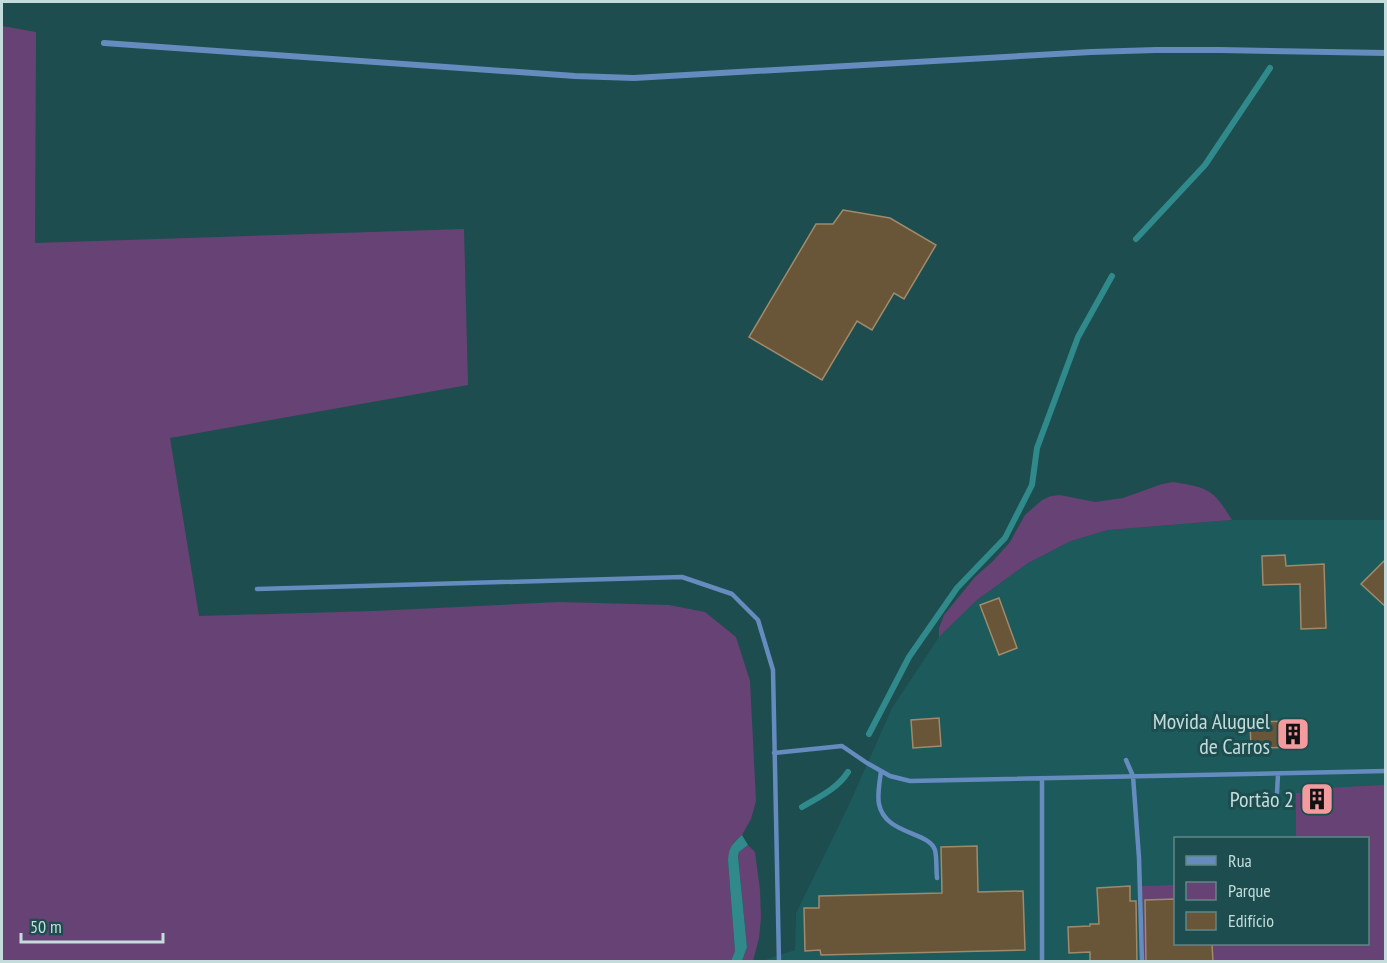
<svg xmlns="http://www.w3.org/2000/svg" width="1387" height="963" font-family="'PT Sans Narrow',sans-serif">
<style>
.built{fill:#1c5a5b;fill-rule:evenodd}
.green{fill:#664374}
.water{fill:#30898a}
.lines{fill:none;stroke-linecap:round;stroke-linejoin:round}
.stream{stroke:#30898a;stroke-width:6}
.building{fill:#695537;stroke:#a08a6b;stroke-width:1.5}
.service{stroke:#658bbf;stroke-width:4.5}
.minor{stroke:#658bbf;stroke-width:6}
.labels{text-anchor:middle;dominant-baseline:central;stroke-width:6;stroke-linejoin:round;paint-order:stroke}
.poi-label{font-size:22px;fill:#c4dcdc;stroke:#1d4d4e;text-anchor:end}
</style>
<rect width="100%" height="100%" fill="#1d4d4e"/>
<path class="built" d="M1232 520H1385V961L759 962 795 950 796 913 848 807 892 708 939 637 977 600 1028 563 1071 541 1108 530ZM1176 838H1368V944H1176Z"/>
<path class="green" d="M2 26 36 32 35 243 464 229 468 385 170 438 199 616 374 611 559 602 669 605 705 612 736 637 750 681 756 801 751 819 742 835 733 843 728 861 735 951 731 961H2Z
M1173 482C1209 488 1213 489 1232 520L1108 530 1071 541 1028 563 977 600 939 637V628L944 615 975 577 993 561 1010 542 1025 515 1042 500 1051 496 1060 495 1095 502 1123 498 1162 484Z
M1385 785V961H1213L1212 944H1368V838H1296V793H1309V804H1325V788Z
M748 845 755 852 760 890 761 918 759 938 753 961H742L747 947 738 856 739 852Z
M1175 885V899L1152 900 1153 961H1144L1142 886Z"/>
<path class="water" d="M742 835 748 845 739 852 738 856 747 947 742 961H731L735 951 728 861C729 847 732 844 742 835Z"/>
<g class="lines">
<path class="stream" d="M1136 239 1205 165 1270 68
M869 734 909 657 957 588 1005 538 1032 485 1037 448 1078 337 1112 276
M802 807C819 797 837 789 848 772"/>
</g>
<path class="building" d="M843 210 890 218 936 245 904 299 894 293 872 330 857 321 822 380 749 337 816 224H833Z
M1285 555 1286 566 1324 564 1326 628 1301 629 1300 584 1263 585 1262 556Z
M1386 559V607L1361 584Z
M999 598 1017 648 999 655 980 605Z
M939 718 941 746 913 748 911 720Z
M1303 721 1304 747 1251 748 1250 722Z
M1325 785V804H1309V786Z
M977 846 978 892 1023 891 1025 950 821 955 820 950 805 951 804 908H819V896L942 893 941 847Z
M1130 886V901H1136L1137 962H1090V952L1069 953 1068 927 1090 926V924H1099L1097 888Z
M1176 899V944H1212L1213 962H1146L1145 900Z"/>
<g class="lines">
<path class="service" d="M257 589 682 577 732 594 758 620 773 670 779 962
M774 753 842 746 867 763 890 776 910 781 1386 771
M1126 760 1133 776 1139 858 1142 962
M881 771C880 781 877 794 879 804 885 835 929 831 935 850 937 858 936 869 937 878
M1042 778V962
M1277 793 1278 774"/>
<path class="minor" d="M104 43 575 76 634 78 1091 52 1156 50H1220L1386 53"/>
</g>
<defs>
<symbol id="building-square" viewBox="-11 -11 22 22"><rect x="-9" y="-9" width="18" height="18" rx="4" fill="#f49b9f" stroke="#1d4d4e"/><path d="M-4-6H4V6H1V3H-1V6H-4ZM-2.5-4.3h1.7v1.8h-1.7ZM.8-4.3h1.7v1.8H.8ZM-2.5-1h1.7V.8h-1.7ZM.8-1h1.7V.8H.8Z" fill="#111"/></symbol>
</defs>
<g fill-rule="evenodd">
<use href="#building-square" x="1274" y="715" width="38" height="38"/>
<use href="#building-square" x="1298" y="780" width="38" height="38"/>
</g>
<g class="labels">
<g class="poi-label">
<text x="1270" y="721">Movida Aluguel<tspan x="1270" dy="25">de Carros</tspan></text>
<text x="1294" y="799">Portão 2</text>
</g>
</g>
<rect width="1387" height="963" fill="none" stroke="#c4dcdc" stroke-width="6"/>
<rect x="1174" y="837" width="195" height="108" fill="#1d4d4e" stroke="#608687" stroke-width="1.5"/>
<rect x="1186" y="856" width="30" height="9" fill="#658bbf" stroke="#608687" stroke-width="1.5"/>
<text x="1228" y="867" font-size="18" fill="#c4dcdc">Rua</text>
<rect x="1186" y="882" width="30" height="18" fill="#664374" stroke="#608687" stroke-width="1.5"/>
<text x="1228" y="897" font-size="18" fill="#c4dcdc">Parque</text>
<rect x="1186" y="912" width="30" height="18" fill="#695537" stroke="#608687" stroke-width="1.5"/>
<text x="1228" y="927" font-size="18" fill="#c4dcdc">Edifício</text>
<path d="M21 933v9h142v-9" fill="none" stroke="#c4dcdc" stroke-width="3"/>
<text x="30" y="933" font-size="18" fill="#c4dcdc" stroke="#1d4d4e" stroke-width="4.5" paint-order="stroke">50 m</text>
</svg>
